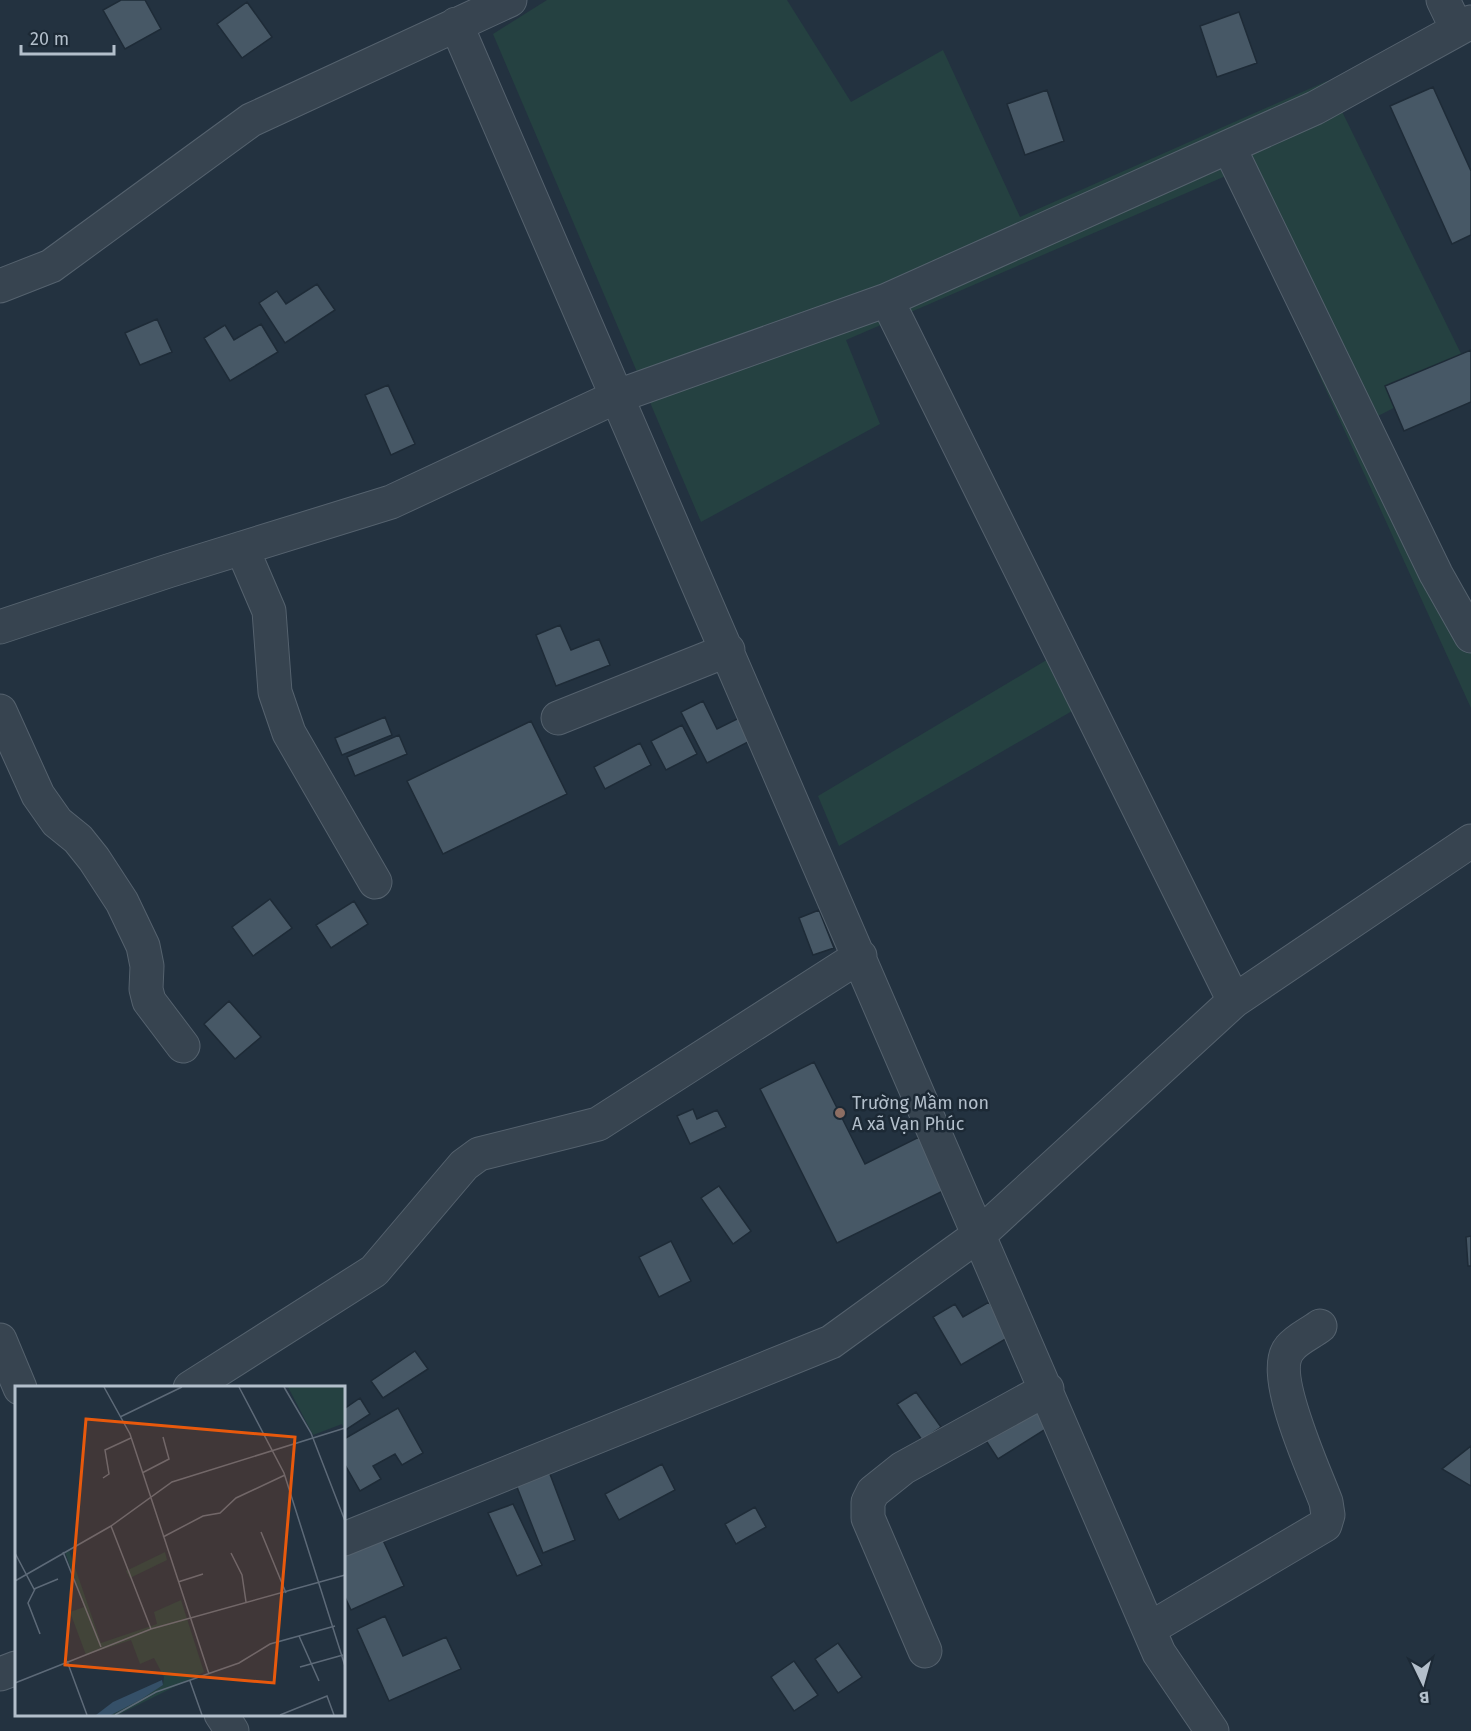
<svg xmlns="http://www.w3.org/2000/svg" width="1471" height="1731" font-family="'Fira Sans',sans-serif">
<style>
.green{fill:#254141}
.building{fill:#475866;stroke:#1e2b37;stroke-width:1.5}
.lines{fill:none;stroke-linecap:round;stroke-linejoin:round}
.minor-casing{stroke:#55626e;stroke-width:35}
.minor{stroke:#374450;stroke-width:33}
.education-dot{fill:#8d6e63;stroke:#1c2935;stroke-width:2}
.labels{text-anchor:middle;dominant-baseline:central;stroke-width:5;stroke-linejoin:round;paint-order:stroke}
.poi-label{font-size:18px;fill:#b3bfcb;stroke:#1c2935;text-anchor:start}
.inset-road{fill:none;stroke:#5d6a78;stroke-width:1.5}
.view{fill:#e8590c;fill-opacity:0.15;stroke:#e8590c;stroke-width:3}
.inset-edge{fill:none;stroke:#b3bfcb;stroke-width:3}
</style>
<rect width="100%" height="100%" fill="#233240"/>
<path class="green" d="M547 0H787L851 102 943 50 1020 217 1327 81 1469 370 1372 419 1471 635V708L1228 175 846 340 880 424 701 522 493 34Z
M1070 646 1098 696 839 846 818 796Z"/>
<path class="building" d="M121 0H145L161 29 125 49 103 10Z
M247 2 272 37 242 58 217 24Z
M1239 12 1257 63 1217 77 1200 26Z
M1433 87 1471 171V235L1452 244 1390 106Z
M1047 90 1064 141 1025 155 1007 104Z
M317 284 335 310 285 343 259 303 277 291 286 304Z
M157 319 172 352 140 365 125 333Z
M261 324 278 352 230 381 204 338 225 325 234 340Z
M1471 350V402L1404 431 1385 386Z
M388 385 415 444 391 455 365 395Z
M560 625 571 650 599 639 610 665 556 686 536 635Z
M703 701 717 729 739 718 750 741 707 763 681 712Z
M385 717 392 735 342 755 335 738Z
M531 721 567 794 443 854 407 781Z
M682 725 697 754 666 770 651 741Z
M399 735 407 754 355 776 347 757Z
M640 743 651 765 605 789 594 767Z
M270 899 292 928 253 956 232 927Z
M354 901 368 924 331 948 316 925Z
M819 910 834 948 813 955 799 918Z
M229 1001 261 1037 235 1059 204 1024Z
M814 1062 865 1164 919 1137 945 1190 837 1243 760 1089Z
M693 1109 697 1119 717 1110 726 1127 690 1144 677 1116Z
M719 1186 751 1231 733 1244 701 1198Z
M1471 1236V1266H1468L1466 1237Z
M671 1241 691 1281 659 1297 639 1257Z
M989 1302 1009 1337 961 1365 933 1317 955 1304 963 1317Z
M415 1351 428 1369 383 1398 371 1381Z
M916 1392 941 1427 922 1440 897 1404Z
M360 1398 370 1414 344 1431V1409Z
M1034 1404 1049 1427 998 1459 983 1436Z
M398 1408 423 1453 402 1465 395 1454 373 1466 381 1479 360 1491 344 1463V1439Z
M1471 1446V1486L1442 1469Z
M662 1464 675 1490 619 1520 605 1494Z
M548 1469 575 1540 543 1553 515 1482Z
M513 1504 542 1565 517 1576 488 1513Z
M755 1507 766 1527 736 1544 725 1524Z
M382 1538 404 1586 351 1610 344 1595V1555Z
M385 1616 403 1656 446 1637 461 1669 389 1701 357 1629Z
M838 1643 862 1677 838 1693 815 1659Z
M794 1661 818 1695 794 1711 771 1677Z"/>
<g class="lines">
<defs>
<path id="minor" d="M1443 0 1457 29
M456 24 1159 1653 1212 1731
M1229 147 1436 574 1471 636
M0 286 51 266 251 120 510 0
M887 300 1234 1001
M242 548 269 611 275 692 289 733 375 882
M0 627 168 571 391 502 618 396 887 300 1315 108 1471 22
M0 711 38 795 57 822 78 839 94 859 122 902 143 946 147 966 146 989 149 1001 183 1046
M558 718 728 650
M0 1340 20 1388
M190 1388 374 1271 464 1165 479 1154 598 1124 860 956
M344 1539 831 1342 980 1234 1234 1001 1471 841
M1149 1629 1325 1525 1328 1515 1326 1502C1315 1472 1268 1373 1290 1348 1297 1339 1311 1333 1320 1326
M925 1651 868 1518V1502L873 1492 903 1468 1047 1389
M0 1674 16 1668
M221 1714 232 1731"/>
</defs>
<use href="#minor" class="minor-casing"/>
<use href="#minor" class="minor"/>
</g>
<circle class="education-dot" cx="840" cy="1113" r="6"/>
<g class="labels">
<g class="poi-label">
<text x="852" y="1103">Trường Mầm non<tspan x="852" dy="21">A xã Vạn Phúc</tspan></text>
</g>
</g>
<g transform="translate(15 1386)">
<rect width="330" height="330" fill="#233240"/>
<path d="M273 1H330V46L327 38 298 49ZM54 164 86 257 142 238 139 226 166 214 189 286 103 329H96L148 299 149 291 139 272 125 278 116 254 71 269 55 226 69 221 50 166ZM150 166 152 174 115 192 111 185Z" fill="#254141"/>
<path d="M147 294 148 299 125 314 96 329H81L98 316Z" fill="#355068"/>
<path class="inset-road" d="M89 1 115 48 194 288M224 1 269 87 330 280M269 1 296 47 330 135M105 31 167 1M127 87 154 73 148 51M88 92 94 88 90 64 116 52M96 140 136 243M246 146 271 207M148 151 188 130 205 127 221 112 270 89M48 166 86 261M0 167 19 203 43 193M216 167 227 189 231 216M0 195 96 140 157 96 330 42M163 196 188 188M20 203 13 217 25 248M284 250 304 295M52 275 72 329M285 281 328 269M175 295 187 329M0 297 136 243 330 189M100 329 141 306 224 277 255 258 320 240M265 329 312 310 319 329"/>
<path class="view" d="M71 33 280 51 259 297 50 279Z"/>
<rect width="330" height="330" class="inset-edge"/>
</g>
<g transform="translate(1423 1683) rotate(175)" stroke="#1c2935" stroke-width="4.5" paint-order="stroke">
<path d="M0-4.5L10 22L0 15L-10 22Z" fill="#b3bfcb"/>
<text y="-9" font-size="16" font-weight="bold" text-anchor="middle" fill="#b3bfcb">B</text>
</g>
<path d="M21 45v9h93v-9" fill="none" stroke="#b3bfcb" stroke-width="3"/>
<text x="30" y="45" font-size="18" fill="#b3bfcb" stroke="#1c2935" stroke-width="4.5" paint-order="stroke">20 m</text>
</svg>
